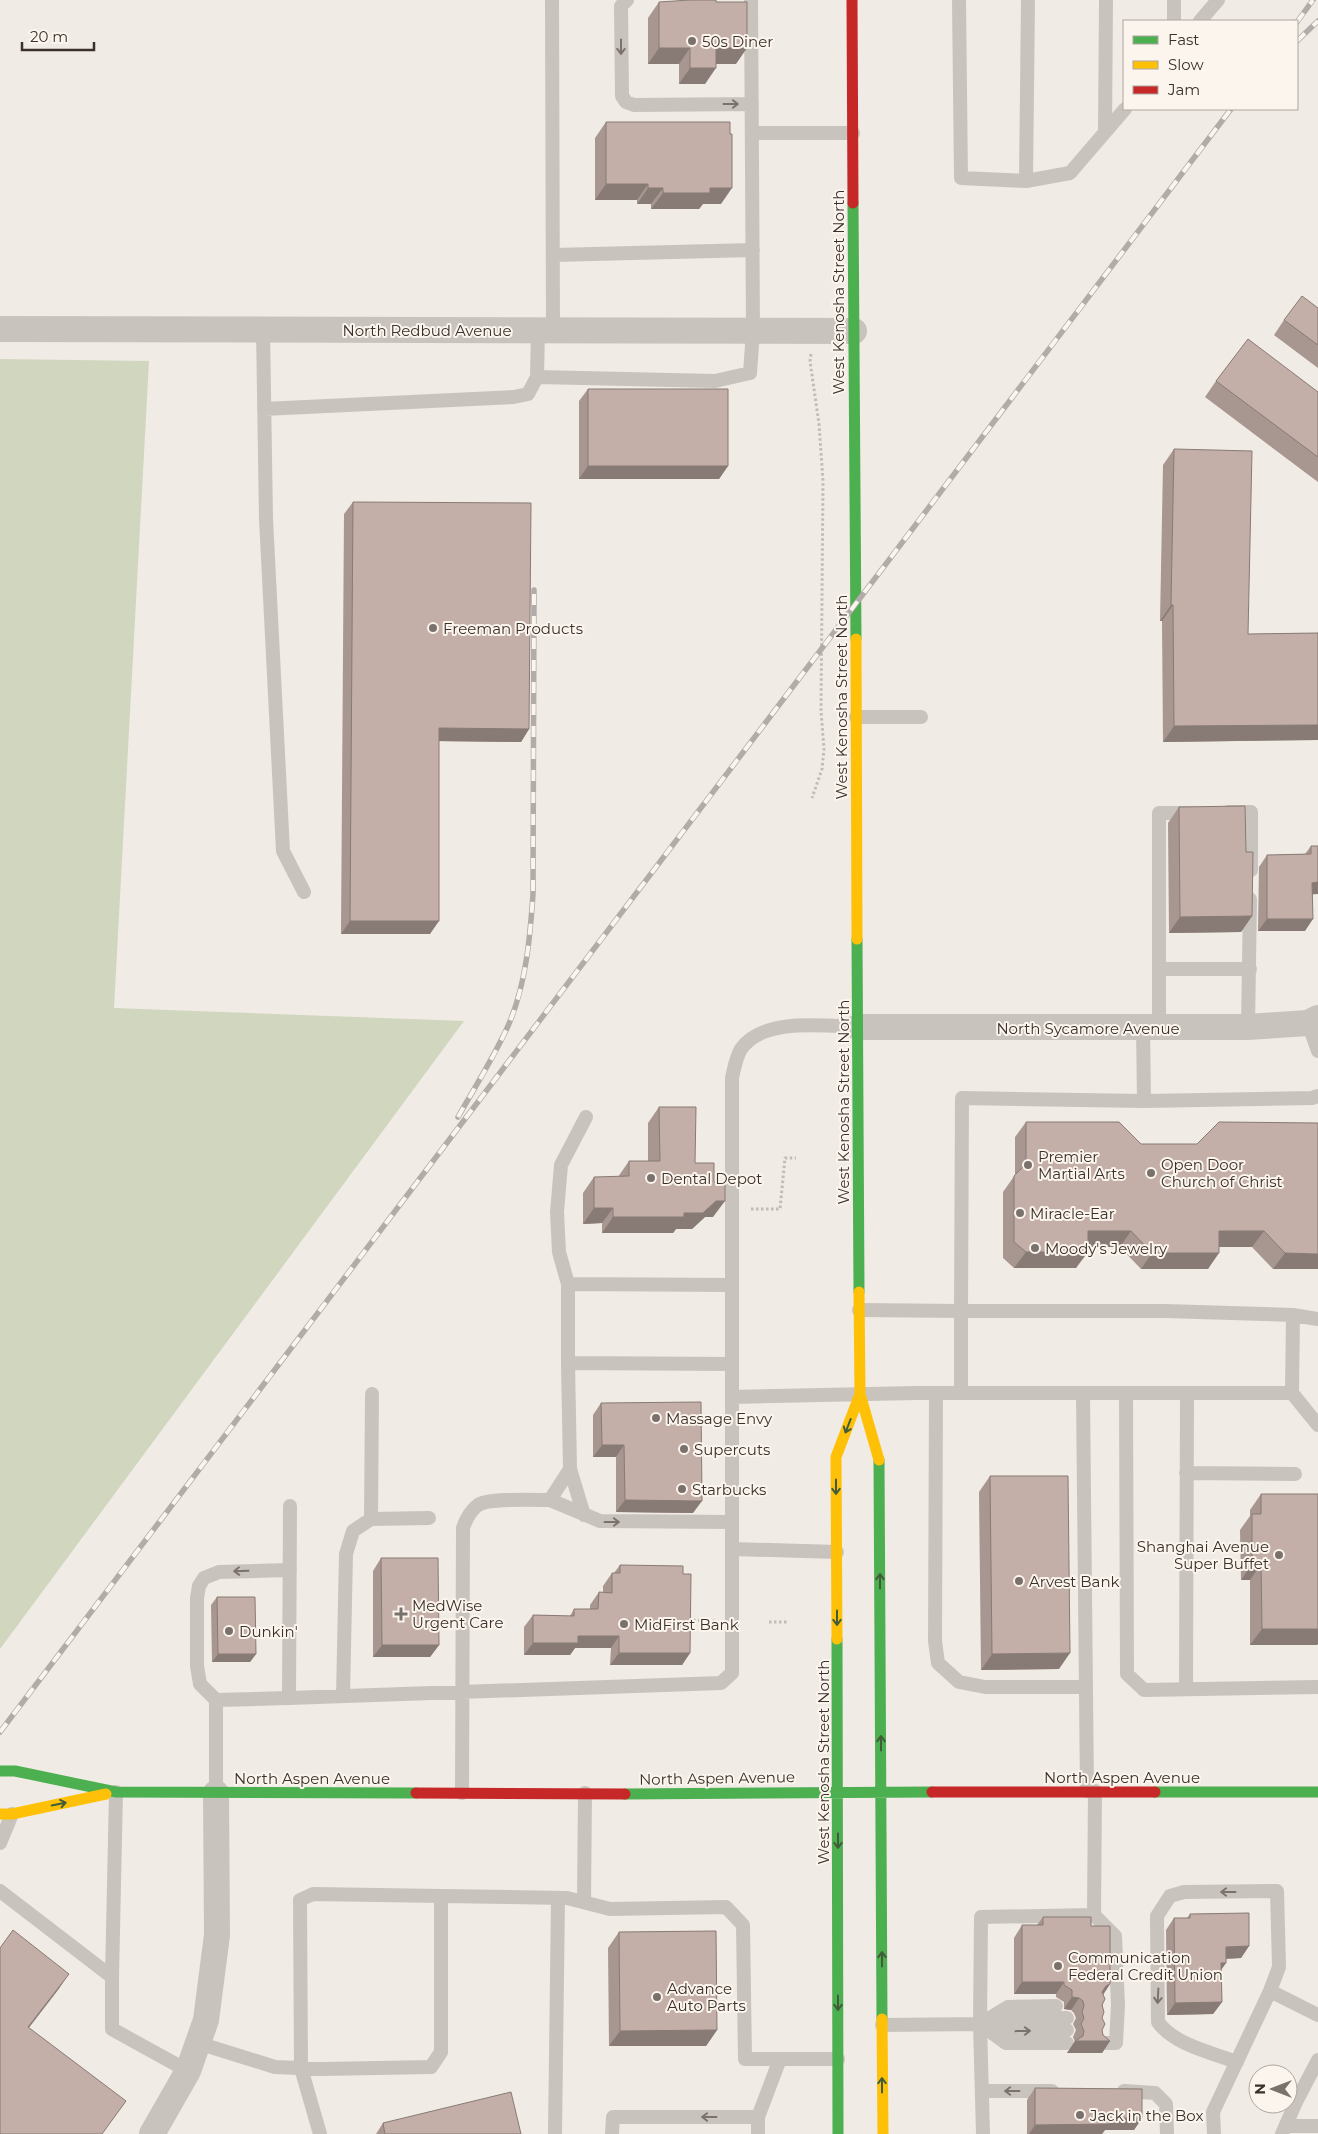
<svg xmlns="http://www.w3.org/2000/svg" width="1318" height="2134" font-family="Montserrat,sans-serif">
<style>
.green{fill:#d1d6bf}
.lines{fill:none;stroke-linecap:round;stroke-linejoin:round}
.path{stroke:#c2bbb6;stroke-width:3;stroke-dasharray:2.5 2.5;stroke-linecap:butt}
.lane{stroke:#c9c3be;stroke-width:14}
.street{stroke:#c9c3be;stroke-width:26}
.fast{stroke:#4caf50;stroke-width:11}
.slow{stroke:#ffc107;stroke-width:11}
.jam{stroke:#c62828;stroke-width:11}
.rail-casing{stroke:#b1aca8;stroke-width:5.5}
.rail{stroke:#fbf5ee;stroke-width:4;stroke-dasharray:11;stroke-linecap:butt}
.wall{fill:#a89690}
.shaded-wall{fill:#887a75}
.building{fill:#c3afa7;stroke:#887a75}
.oneway{stroke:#7b726d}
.oneway2{stroke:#415c38}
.poi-dot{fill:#7a716c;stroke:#fbf5ee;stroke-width:2}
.labels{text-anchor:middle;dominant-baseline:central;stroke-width:4;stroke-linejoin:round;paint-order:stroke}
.poi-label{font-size:15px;fill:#3b302b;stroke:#fbf5ee;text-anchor:start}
.street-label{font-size:15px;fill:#3b302b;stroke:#fbf5ee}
</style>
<rect width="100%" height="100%" fill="#f0ebe5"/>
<path class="green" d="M0 359 149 361 114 1008 464 1021 0 1649Z"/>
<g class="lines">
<path class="path" d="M811 354 810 361 819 424 823 481 821 711 824 749 822 769 812 798
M751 1209H780L785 1158H796
M688 1620 715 1621
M769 1622H789"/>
<path class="lane" d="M552 0 553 330
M627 0 621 6 622 96 626 102 634 105 752 104
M959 0 961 178 1026 181 1070 173 1125 109
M1174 0V21
M1200 21 1218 0
M1105 132 1106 0
M752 133H853
M1026 181 1028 0
M553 255 753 250
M263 329 266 519 283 851 304 892
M537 377 715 381 750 373 753 331 751 0
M264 409 514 397 528 394 537 377 538 330
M856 717H921
M1228 812H1251V870
M1159 969H1250
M1308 1023 1318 1051
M1143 1027 1144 1101
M1248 1027 1250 899
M1159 1028V813H1192
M586 1117 561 1165 557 1212 559 1252 568 1284V1363L732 1364
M568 1284 732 1285
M859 1310 961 1311 962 1098 1144 1101 1312 1098 1318 1096
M1293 1315 1318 1319
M936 1393 935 1641 938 1663 959 1682 985 1687H1084
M961 1393V1311H1165L1293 1315 1292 1393
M1083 1393 1087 1791
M1126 1393 1127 1674 1144 1690 1318 1687
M732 1397 916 1393H1292L1318 1425
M570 1469 584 1515
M1186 1473 1295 1474
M550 1500 600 1521 732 1522
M371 1519 372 1394
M732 1549 837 1552
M1186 1689 1187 1393
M343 1696 346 1554 353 1531 371 1519 429 1518
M289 1698 721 1683 732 1673V1078C734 1069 736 1057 741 1049 763 1017 824 1026 858 1027
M216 1700 200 1684 197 1666V1598L199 1586 204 1578 219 1572 290 1570
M216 1793V1700L289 1698 290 1506
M462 1793 463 1528C466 1519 470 1511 478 1505 489 1498 535 1500 550 1500L570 1469 568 1363
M0 1843 12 1814
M0 1891 112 1977 116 1792
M584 1902 585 1793
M1094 1915 1115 1936 1118 2005 1116 2043H1102
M112 1977V2029L188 2071
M1270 1991 1318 2015
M985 2021 1008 2007 1056 2006
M980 2024 1006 2043H1067
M882 2025 980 2024 1011 2019 1067 2018
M988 2026 1010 2032 1067 2030
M198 2043 275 2067 322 2069 431 2067 441 2052V1896L567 1898 610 1909 726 1907 743 1925 745 2059H838
M982 2091H1052
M1124 2091 1155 2093 1166 2104 1167 2134
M1286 2126H1318
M320 2134 301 2068 300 1900 313 1894 441 1896
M555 2134 558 1898
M612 2134 613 2117H758
M758 2134V2117L780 2059
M983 2134 980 2024 981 1917 1094 1915 1095 1791
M1214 2134 1213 2112 1270 1991 1279 1967 1277 1891 1184 1892 1170 1896 1157 1916 1158 2022C1173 2044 1212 2053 1237 2062
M1282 2134 1296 2102 1318 2060"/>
<path class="street" d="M0 329 854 331
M858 1027H1248L1308 1023 1318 1018
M152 2134 188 2071 206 2020 217 1935 216 1793"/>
<path class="fast" d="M853 203 856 639
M857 939 859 1292
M879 1460 882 2019
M837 1639 838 2134
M0 1771H15L116 1792 416 1793
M1155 1792H1318
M625 1794 932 1792"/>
<path class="slow" d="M856 639 857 939
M859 1292 860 1394 879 1460
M837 1639 836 1457 860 1394
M0 1814H12L106 1794
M882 2019 883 2134"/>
<path class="jam" d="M852 0 853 203
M932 1792H1155
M416 1793 625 1794"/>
<defs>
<path id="rail" d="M1297 22 1313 0
M1297 41 1318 21
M458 1117C475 1087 494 1057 508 1026 526 985 530 938 533 894L534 590
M0 1732 1231 109"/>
</defs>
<use href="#rail" class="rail-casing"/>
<use href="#rail" class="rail"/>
</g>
<path class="wall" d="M659 2H716L736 64H716L705 84H679V64H648V18Z
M606 122 721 204H703L699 209H651V204H637V200H595V138Z
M1318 308V368L1274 335 1284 320Z
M1216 381 1318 392V482L1205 397Z
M588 389 728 466 719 479H579V401Z
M1174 449 1248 634 1318 633V740L1163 742 1162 621H1160L1163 465Z
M353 502 529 729 521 742 439 741 430 934H341L344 514Z
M1179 807 1252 916 1241 932 1169 933 1168 823Z
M1311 846H1318V894H1313L1305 931H1258L1259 867 1267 855 1305 854Z
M659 1107 695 1163 713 1217H705L692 1229H676L673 1233H602V1223L583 1224V1193L594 1177H618L629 1161H648V1123Z
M1026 1122 1141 1144 1318 1269H1273L1252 1247H1219L1208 1269H1141L1120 1247H1088L1076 1268H1014L1003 1258V1192L1015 1175V1137Z
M601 1403 693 1513 616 1512V1457H593V1415Z
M990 1476 1059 1669 981 1670 979 1492Z
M1261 1494 1317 1645H1250V1580H1241L1240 1530 1250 1516V1510Z
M381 1558 439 1645 430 1657H373V1571Z
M620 1565 683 1574 690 1653 682 1665H610L611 1648H575L570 1655H524V1627L533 1615 570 1616 574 1609H590V1605L599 1592 603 1593V1586L612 1573H614Z
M217 1597 256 1654 250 1662H212L211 1605Z
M1190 1914 1249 1946 1241 1958 1226 1959V1963L1221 1970 1222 2002 1213 2014 1167 2015 1166 1930 1174 1918H1187Z
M1043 1917 1091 1926 1110 1984 1103 1995 1102 2018V2030L1103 2035 1110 2041 1102 2053H1067L1075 2042 1073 2037 1076 2030 1073 2024 1076 2018 1074 2013 1071 2010 1064 2009V2002L1056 1997V1994H1014V1938L1022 1925H1037Z
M619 1932 717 2030 706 2046H609L608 1948Z
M1035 2088 1142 2118 1134 2130H1105L1102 2134H1027V2100Z
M383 2123 521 2134H376Z"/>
<path class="shaded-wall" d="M659 48H690L679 64H648Z
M716 48H747L736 64H705Z
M690 68H716L705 84H679Z
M606 184H648L637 200H595Z
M648 188H663L651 204H637Z
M710 188H732L721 204H703L699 209H651L663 193Z
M588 466H728L719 479H579Z
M1171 605H1173L1162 621H1160Z
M1318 725V740L1163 742 1174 726Z
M439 728 529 729 521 742 430 741Z
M1318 882V894L1304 895 1312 883Z
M1252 916 1241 932 1169 933 1180 917Z
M1267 919H1313L1305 931H1258Z
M350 921H439L430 934H341Z
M716 1201H725L713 1217H705L692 1229H676L673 1233H602L613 1217 684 1213Z
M594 1208H613L602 1223 583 1224Z
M1088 1231H1131L1120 1247H1076Z
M1219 1231H1264L1252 1247H1208Z
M1026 1252H1088L1076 1268H1014Z
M1152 1253H1219L1208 1269H1141Z
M1285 1253 1318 1254V1269H1273Z
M602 1445H624L616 1457H593Z
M625 1500 702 1501 693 1513 616 1512Z
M1252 1564H1261L1250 1580H1241Z
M1262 1629H1318V1644L1317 1645H1250Z
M578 1636H619L611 1648H575L570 1655H524L533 1643Z
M382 1645H439L430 1657H373Z
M619 1653H690L682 1665H610Z
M1070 1653 1059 1669 981 1670 992 1654Z
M218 1654H256L250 1662H212Z
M1249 1946 1241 1958 1217 1959 1226 1947Z
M1221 1963H1226L1217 1975Z
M69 1974 58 1990 18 2042 28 2027Z
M1022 1982H1064L1056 1994H1014Z
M1110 1984 1102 1996 1097 1998 1106 1986Z
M1072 1997 1079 1998 1071 2010 1064 2009Z
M1222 2002 1213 2014 1167 2015 1175 2003Z
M717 2030 706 2046H609L620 2031Z
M1075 2041H1110L1102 2053H1067Z
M1109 2118H1142L1134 2130H1105L1102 2134H1029L1035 2125Z"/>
<path class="building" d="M690 0H716V2H747V48H716V68H690V48H659V2Z
M606 122H730V134H732V188H710V193H663V188H648V184H606Z
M1302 296 1318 308V345L1284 320Z
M1248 339 1318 392V457L1216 381Z
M588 389H728V466H588Z
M1174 449 1252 451 1248 634 1318 633V725L1174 726 1173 605H1171Z
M353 502 531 503 529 729 439 728V921H350Z
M1245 806 1246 852H1253L1252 916 1180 917 1179 807Z
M1311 846H1318V882L1312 883 1313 919H1267V855L1311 854Z
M659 1107H696L695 1163H714V1182H725V1201H716L703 1213H684V1217H613V1208H594V1177L629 1176V1161H660Z
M1026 1122H1119L1141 1144H1197L1219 1122 1318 1123V1254L1285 1253 1264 1231H1219V1253H1152L1131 1231H1088V1252H1026L1014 1242V1176L1026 1164Z
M701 1402 702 1501 625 1500 624 1445H602L601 1403Z
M990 1476H1068L1070 1653 992 1654Z
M1261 1494H1318V1629H1262L1261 1564H1252V1514H1261Z
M381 1558H438L439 1645H382Z
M620 1565 683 1566V1574H691L690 1653H619V1636H578V1643H533V1615L574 1616V1609H598L599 1592 612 1593V1573H620Z
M217 1597H255L256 1654H218Z
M1249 1913V1946L1226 1947V1963H1221L1222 2002 1175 2003 1174 1918H1190V1914Z
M1043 1917H1091V1926H1110V1984L1106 1986 1102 1992 1105 1999 1102 2005 1104 2012 1102 2018 1105 2024 1102 2030 1103 2035 1110 2041H1075L1083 2036 1084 2031 1081 2024 1084 2018 1082 2012 1084 2006 1083 2001 1079 1998 1072 1997V1990L1064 1985V1982H1022V1925H1043Z
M13 1930 69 1974 28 2027 126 2101 102 2134H0V1948Z
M716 1931 717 2030 620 2031 619 1932Z
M1035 2088 1142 2089V2118H1109L1110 2124 1035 2125Z
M511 2092 521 2134H385L383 2123Z"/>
<defs><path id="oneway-shaft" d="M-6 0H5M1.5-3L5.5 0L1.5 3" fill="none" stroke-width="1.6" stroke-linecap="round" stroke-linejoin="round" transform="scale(1.25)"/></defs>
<g class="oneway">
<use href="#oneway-shaft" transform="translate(621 47) rotate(90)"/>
<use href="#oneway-shaft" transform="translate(731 104)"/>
<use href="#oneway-shaft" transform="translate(612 1522)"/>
<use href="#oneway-shaft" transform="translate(241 1571) rotate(178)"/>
<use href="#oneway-shaft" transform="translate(1228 1892) rotate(180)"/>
<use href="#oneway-shaft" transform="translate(1158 1996) rotate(93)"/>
<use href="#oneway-shaft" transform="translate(1023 2031) rotate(-1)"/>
<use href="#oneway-shaft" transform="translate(1012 2091) rotate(-180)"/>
<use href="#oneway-shaft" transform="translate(709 2117) rotate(180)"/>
</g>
<g class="oneway2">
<use href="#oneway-shaft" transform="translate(848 1426) rotate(111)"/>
<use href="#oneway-shaft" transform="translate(836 1487) rotate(90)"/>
<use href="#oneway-shaft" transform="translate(880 1581) rotate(-90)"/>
<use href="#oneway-shaft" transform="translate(837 1618) rotate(90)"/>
<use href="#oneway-shaft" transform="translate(881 1743) rotate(-90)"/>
<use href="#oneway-shaft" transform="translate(59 1804) rotate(-12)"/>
<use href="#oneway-shaft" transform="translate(838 1841) rotate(90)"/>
<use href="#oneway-shaft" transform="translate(882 1959) rotate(-90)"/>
<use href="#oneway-shaft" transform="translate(838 2003) rotate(90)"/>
<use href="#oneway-shaft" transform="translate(882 2085) rotate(-90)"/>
</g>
<g class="poi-dot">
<circle cx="692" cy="41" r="5"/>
<circle cx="433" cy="628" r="5"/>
<circle cx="1028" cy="1165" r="5"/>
<circle cx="1151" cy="1173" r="5"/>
<circle cx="651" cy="1178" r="5"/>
<circle cx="1020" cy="1213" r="5"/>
<circle cx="1035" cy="1248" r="5"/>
<circle cx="656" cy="1418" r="5"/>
<circle cx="684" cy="1449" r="5"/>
<circle cx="682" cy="1489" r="5"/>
<circle cx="1279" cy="1555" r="5"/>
<circle cx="1019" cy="1581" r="5"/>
<path d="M398.5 1606.5h5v5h5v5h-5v5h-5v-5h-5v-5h5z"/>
<circle cx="624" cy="1624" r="5"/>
<circle cx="229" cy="1631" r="5"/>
<circle cx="1058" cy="1966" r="5"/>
<circle cx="657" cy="1997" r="5"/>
<circle cx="1080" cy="2115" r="5"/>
</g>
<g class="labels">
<g class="poi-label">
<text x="702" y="41">50s Diner</text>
<text x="443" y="628">Freeman Products</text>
<text x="1038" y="1156">Premier<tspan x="1038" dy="17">Martial Arts</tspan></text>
<text x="1161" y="1164">Open Door<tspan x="1161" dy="17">Church of Christ</tspan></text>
<text x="661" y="1178">Dental Depot</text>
<text x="1030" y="1213">Miracle-Ear</text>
<text x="1045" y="1248">Moody's Jewelry</text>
<text x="666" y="1418">Massage Envy</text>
<text x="694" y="1449">Supercuts</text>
<text x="692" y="1489">Starbucks</text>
<text x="1269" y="1546" text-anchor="end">Shanghai Avenue<tspan x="1269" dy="17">Super Buffet</tspan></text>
<text x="1029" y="1581">Arvest Bank</text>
<text x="412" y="1605">MedWise<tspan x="412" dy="17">Urgent Care</tspan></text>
<text x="634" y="1624">MidFirst Bank</text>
<text x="239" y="1631">Dunkin'</text>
<text x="1068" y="1957">Communication<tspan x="1068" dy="17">Federal Credit Union</tspan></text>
<text x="667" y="1988">Advance<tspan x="667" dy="17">Auto Parts</tspan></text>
<text x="1090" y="2115">Jack in the Box</text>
</g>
<g class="street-label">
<text transform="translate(838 292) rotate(-90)">West Kenosha Street North</text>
<text x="427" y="330">North Redbud Avenue</text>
<text transform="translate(841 697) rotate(-90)">West Kenosha Street North</text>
<text x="1088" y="1028">North Sycamore Avenue</text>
<text transform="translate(843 1102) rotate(-90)">West Kenosha Street North</text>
<text transform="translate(823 1762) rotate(-90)">West Kenosha Street North</text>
<text x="1122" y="1777">North Aspen Avenue</text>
<text x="312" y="1778">North Aspen Avenue</text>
<text transform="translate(717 1778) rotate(-1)">North Aspen Avenue</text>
</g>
</g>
<rect x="1123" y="20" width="175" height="90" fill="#fbf5ee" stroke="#aea6a0"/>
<rect x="1133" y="36" width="25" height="8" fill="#4caf50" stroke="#aea6a0"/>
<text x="1168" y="45" font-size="15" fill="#3b302b">Fast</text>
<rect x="1133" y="61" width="25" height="8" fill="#ffc107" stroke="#aea6a0"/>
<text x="1168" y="70" font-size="15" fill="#3b302b">Slow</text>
<rect x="1133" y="86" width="25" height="8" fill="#c62828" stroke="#aea6a0"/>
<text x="1168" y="95" font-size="15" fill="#3b302b">Jam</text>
<g transform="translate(1273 2089) rotate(270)"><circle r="24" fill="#fbf5ee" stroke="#aea6a0"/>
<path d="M0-4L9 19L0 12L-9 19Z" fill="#7a716c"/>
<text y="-8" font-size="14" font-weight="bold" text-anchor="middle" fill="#3b302b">N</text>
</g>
<path d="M22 42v8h72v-8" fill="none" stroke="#3b302b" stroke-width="2.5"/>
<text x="30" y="42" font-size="15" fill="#3b302b" stroke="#fbf5ee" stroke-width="4" paint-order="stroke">20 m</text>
</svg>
